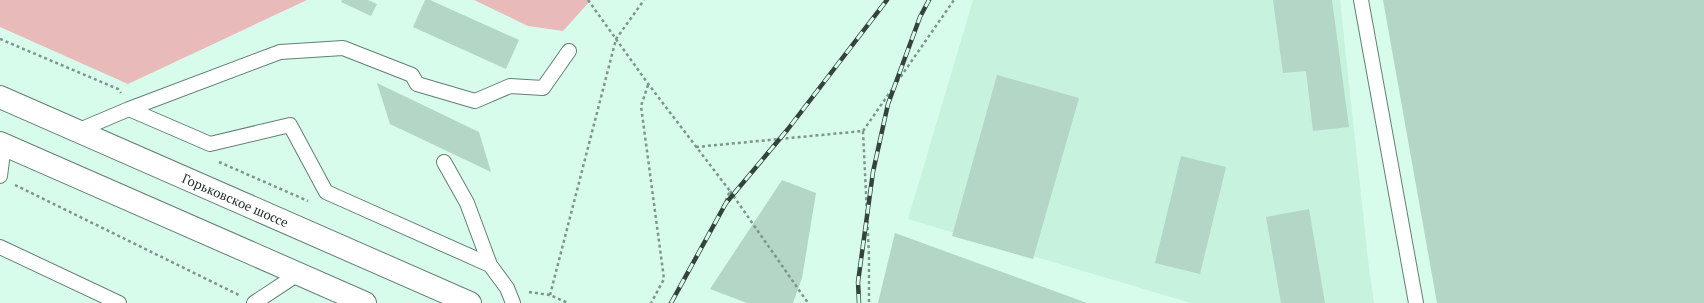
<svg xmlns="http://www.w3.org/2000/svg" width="1704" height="303" font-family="'PT Serif',serif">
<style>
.built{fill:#c7f2de}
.green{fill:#e9baba}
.building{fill:#b3d6c6}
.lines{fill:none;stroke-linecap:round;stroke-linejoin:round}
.lane-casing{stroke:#618173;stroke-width:16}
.primary-casing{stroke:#618173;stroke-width:24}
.path{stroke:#7d968b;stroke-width:2.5;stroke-dasharray:3 3;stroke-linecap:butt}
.lane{stroke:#fff;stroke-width:14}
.primary{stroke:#fff;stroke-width:22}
.rail-casing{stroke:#34443d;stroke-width:4.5}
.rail{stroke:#d8fcec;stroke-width:3;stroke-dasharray:9;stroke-linecap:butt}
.labels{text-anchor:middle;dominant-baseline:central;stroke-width:3.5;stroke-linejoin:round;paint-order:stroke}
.street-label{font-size:13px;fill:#1f2d27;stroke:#d8fcec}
</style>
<rect width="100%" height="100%" fill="#d8fcec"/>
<path class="built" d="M973 0H1340L1369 269 1374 303H1191L908 219Z"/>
<path class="green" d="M0 0H307L128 84 0 27Z
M474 0H591L563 31 528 26Z"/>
<path class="building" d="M342 0H368L377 4 371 16 341 2Z
M425 0H430L519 40 506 69 413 27Z
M1273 0H1332L1349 127 1313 131 1306 71 1283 73Z
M1383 0H1704V303H1437Z
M997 75 1079 98 1033 259 952 236Z
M377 83 479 132 491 172 390 124Z
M1181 156 1226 167 1200 274 1155 263Z
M782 180 816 193 802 278 793 303H747L710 289Z
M1309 209 1325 303H1281L1266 217Z
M895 233 1087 303H878Z"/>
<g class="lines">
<defs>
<path id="lane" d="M1361 0 1416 303
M129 109 210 144 290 125 326 192 490 265
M77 131 129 109 280 52 343 48 412 75 417 84 475 101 510 86 543 88 569 51
M444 162 467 203 490 265 507 288 513 303
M0 176 4 145
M0 247 119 303
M254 303 298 274"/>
<g id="primary">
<path id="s1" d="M0 97 470 303"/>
<path d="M0 143 365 303"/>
</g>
</defs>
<use href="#lane" class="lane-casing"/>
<use href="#primary" class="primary-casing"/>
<path class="path" d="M588 0 649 85 730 191 719 216
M0 39 118 89 121 93
M648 85 641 106 664 279 651 303
M863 131 954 0
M696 147 863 131 869 256V303
M219 162 308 201
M15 185 239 295
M730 191 808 303
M529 292 550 295 568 303
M550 295 616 39 644 0"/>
<use href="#lane" class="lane"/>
<use href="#primary" class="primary"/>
<defs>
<path id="rail" d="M671 303 726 203 788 129 887 0
M859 303 858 282 873 172 888 104 920 17 929 0"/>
</defs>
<use href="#rail" class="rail-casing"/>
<use href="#rail" class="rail"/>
</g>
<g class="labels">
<g class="street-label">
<text stroke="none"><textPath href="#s1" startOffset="257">Горьковское шоссе</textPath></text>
</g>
</g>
</svg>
